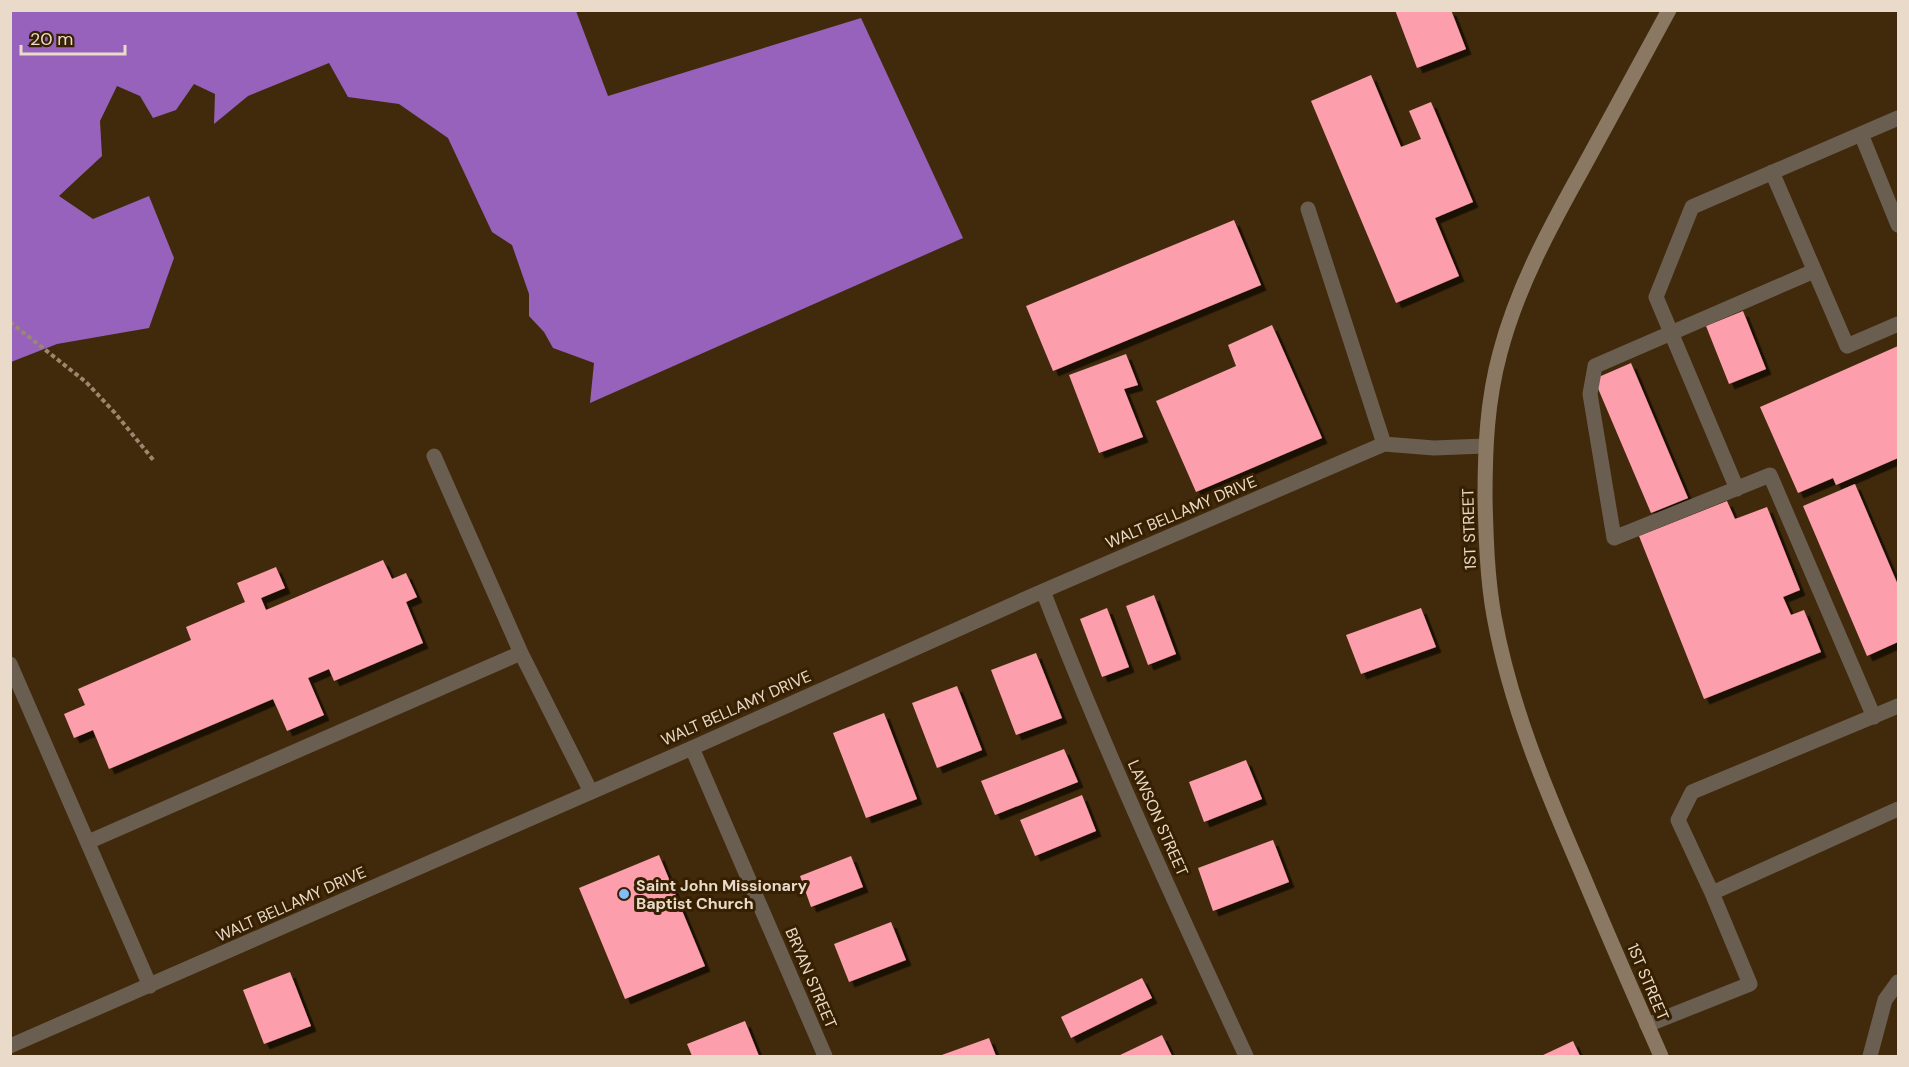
<svg xmlns="http://www.w3.org/2000/svg" width="1909" height="1067" font-family="'DM Sans',sans-serif">
<style>
.water{fill:#9662bb}
.building{fill:#fc9eac;filter:url(#shadow)}
.lines{fill:none;stroke-linecap:round;stroke-linejoin:round}
.path{stroke:#9a876f;stroke-width:4;stroke-dasharray:4.5 3;stroke-linecap:butt}
.lane{stroke:#6a5e51;stroke-width:15}
.street{stroke:#6a5e51;stroke-width:15}
.secondary{stroke:#8a7863;stroke-width:15}
.poi-dot{fill:#80bdfa;stroke:#362001;stroke-width:2}
.labels{text-anchor:middle;dominant-baseline:central;stroke-width:6;stroke-linejoin:round;paint-order:stroke}
.street-label{font-size:16px;fill:#e9dac9;stroke:#362001}
.poi-label{font-size:16px;font-weight:bold;fill:#e9dac9;stroke:#362001;text-anchor:start}
</style>
<defs>
<filter id="shadow"><feDropShadow dx="5.5" dy="5.5" stdDeviation="0" flood-color="#0009"/></filter>
</defs>
<rect width="100%" height="100%" fill="#412a0b"/>
<path class="water" d="M11 10 576 11 608 96 861 18 963 238 590 403 594 363 553 348 544 332 529 316V294L512 245 492 232 448 138 399 104 348 97 329 63 248 96 214 124 215 94 194 84 176 110 153 118 140 96 117 86 100 121 102 156 59 196 93 219 149 196 174 258 149 328 57 344 11 362Z"/>
<path class="building" d="M1395 10H1451L1466 49 1417 68Z
M1371 75 1401 147 1421 139 1409 111 1431 102 1473 202 1435 218 1459 276 1396 303 1311 101Z
M1234 220 1261 285 1053 371 1026 306Z
M1743 311 1766 369 1729 384 1706 326Z
M1272 325 1322 438 1196 492 1156 401 1236 366 1228 345Z
M1898 346V458L1836 485 1833 478 1798 493 1760 407Z
M1126 354 1138 385 1124 389 1143 437 1099 453 1069 375Z
M1631 363 1688 498 1651 513 1594 379Z
M1855 484 1898 585V642L1867 656 1803 506Z
M1727 501 1735 519 1767 507 1800 590 1783 597 1791 615 1804 610 1821 652 1704 699 1639 536Z
M383 560 392 579 406 573 417 597 406 602 423 643 334 681 329 669 308 678 324 715 287 731 273 699 109 769 93 730 74 738 64 714 85 705 78 689 191 640 186 627 245 602 237 583 276 567 285 588 261 598 266 610Z
M1154 595 1176 654 1148 665 1126 606Z
M1107 608 1129 667 1102 677 1080 619Z
M1421 608 1436 647 1361 674 1346 635Z
M1036 653 1062 718 1016 735 991 670Z
M957 686 982 750 937 768 912 703Z
M884 713 917 799 866 818 833 733Z
M1064 749 1078 782 995 815 981 781Z
M1246 760 1262 799 1204 822 1189 782Z
M1082 795 1096 831 1035 856 1020 820Z
M1273 840 1289 882 1213 911 1198 868Z
M659 855 705 966 625 999 579 888Z
M851 856 863 887 811 907 800 876Z
M891 922 906 960 849 982 834 944Z
M290 972 311 1026 264 1044 243 990Z
M1142 978 1152 998 1071 1038 1061 1017Z
M745 1021 759 1056H692L687 1044Z
M1162 1035 1172 1056H1118Z
M989 1038 996 1056H939Z
M1573 1041 1580 1056H1541Z"/>
<g class="lines">
<path class="path" d="M10 322 86 382 115 413 155 462"/>
<path class="lane" d="M1861 134 1898 225
M1772 172 1847 346 1898 324
M1814 271 1595 366 1590 394 1614 538 1770 475 1874 717
M434 456 521 653 591 792
M1737 489 1656 297 1692 207 1898 118
M10 664 150 986
M88 842 521 653
M1712 893 1678 820 1692 792 1898 706
M1647 1025 1750 984 1712 893 1898 809"/>
<path class="street" d="M1308 209 1384 444
M1043 591C1104 749 1175 903 1246 1056
M692 748 825 1056
M10 1046 692 748 1043 591 1384 444 1434 448 1485 446
M1870 1056 1885 1000 1898 982"/>
<path class="secondary" d="M1661 1056C1634 995 1607 933 1581 871 1545 788 1510 705 1494 616 1487 577 1486 537 1485 498 1485 448 1487 401 1500 353 1517 288 1550 227 1583 168 1611 116 1640 63 1669 10"/>
</g>
<circle class="poi-dot" cx="624" cy="894" r="6"/>
<g class="labels">
<g class="street-label">
<text transform="translate(1181 512) rotate(-23)">WALT BELLAMY DRIVE</text>
<text transform="translate(1469 529) rotate(-92)">1ST STREET</text>
<text transform="translate(736 708) rotate(-24)">WALT BELLAMY DRIVE</text>
<text transform="translate(1158 818) rotate(66)">LAWSON STREET</text>
<text transform="translate(291 904) rotate(-24)">WALT BELLAMY DRIVE</text>
<text transform="translate(811 978) rotate(67)">BRYAN STREET</text>
<text transform="translate(1648 982) rotate(67)">1ST STREET</text>
</g>
<g class="poi-label">
<text x="636" y="885">Saint John Missionary<tspan x="636" dy="18">Baptist Church</tspan></text>
</g>
</g>
<rect width="1909" height="1067" fill="none" stroke="#e9dac9" stroke-width="24"/>
<path d="M21 45v9h104v-9" fill="none" stroke="#e9dac9" stroke-width="3"/>
<text x="30" y="45" font-size="18" fill="#e9dac9" stroke="#362001" stroke-width="4.5" paint-order="stroke">20 m</text>
</svg>
